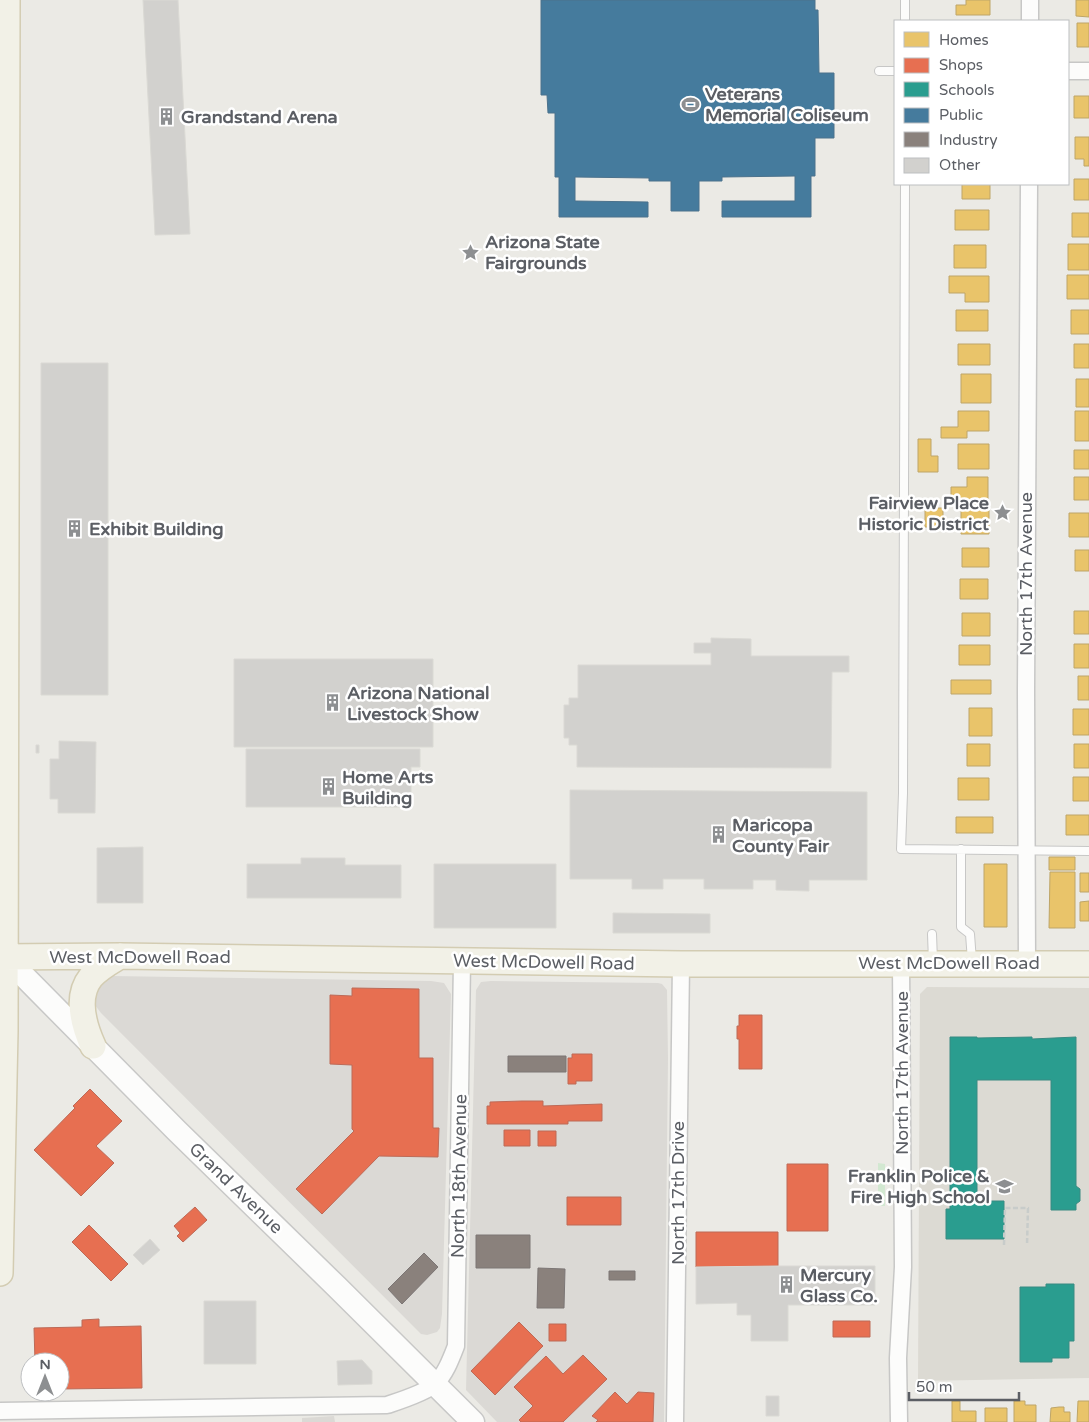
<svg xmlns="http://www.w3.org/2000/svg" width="1089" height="1422" font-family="'Varela Round',sans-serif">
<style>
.industrial{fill:#dbd9d5}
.education{fill:#dcdad3}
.green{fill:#d2e8d1}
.homes{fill:#e9c46a;stroke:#bea568}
.shops{fill:#e76f51;stroke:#bd6a57}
.schools{fill:#2a9d8f;stroke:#398a82}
.public{fill:#457b9d;stroke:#4c728c}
.industry{fill:#8a817c;stroke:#7c7675}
.building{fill:#d2d1ce;stroke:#dad9d4}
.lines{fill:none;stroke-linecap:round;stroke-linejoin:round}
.lane-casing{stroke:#c7c7c6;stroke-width:10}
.street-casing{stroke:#c7c7c6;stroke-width:19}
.secondary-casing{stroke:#c8c8c7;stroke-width:25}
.primary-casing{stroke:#d3ccb2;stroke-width:28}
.path{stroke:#c8ccca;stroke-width:2.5;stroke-dasharray:5 2.5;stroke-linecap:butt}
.lane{stroke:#fcfcfb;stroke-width:8}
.street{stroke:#fcfcfb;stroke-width:16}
.secondary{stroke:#fcfcfb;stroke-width:22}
.primary{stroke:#f2f1e7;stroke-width:25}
.labels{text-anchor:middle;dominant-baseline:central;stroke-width:5;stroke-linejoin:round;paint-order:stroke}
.poi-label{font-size:18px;font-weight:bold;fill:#5b5e64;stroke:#fff;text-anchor:start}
.street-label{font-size:18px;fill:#5b5e64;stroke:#fff}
</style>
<rect width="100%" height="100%" fill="#ebeae5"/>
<path class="industrial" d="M112 976 431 981 444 983 451 994 442 1314 440 1328 437 1332 427 1335 421 1334 101 1013 92 1001 103 979Z
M491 981 658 983 662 984 667 990 668 1059 664 1422H497L466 1390 476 990 481 982Z
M334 1416 335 1422H302V1418Z"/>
<path class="education" d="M927 987 1089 988V1378L918 1381 920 994Z"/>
<path class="green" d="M878 1163 885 1164V1206H878Z"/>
<path class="homes" d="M966 0H990V15H956V5H966Z
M1076 0H1089V17L1076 16Z
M1077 23H1089V47H1077Z
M1074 96H1089V118H1074Z
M1075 137H1089V166H1084V159H1075Z
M1074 179H1089V200H1074Z
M962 184H990V199H962Z
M955 210H989V230H955Z
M1072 213H1089V237H1072Z
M1068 244H1089V270H1068Z
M954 245H986V268H954Z
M1067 275H1089V299H1067Z
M949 276H989V302H965V293H949Z
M956 310H988V331H956Z
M1071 310H1089V334H1071Z
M958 344H990V365H958Z
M1074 344H1089V368H1074Z
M961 374H991V403H961Z
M1076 379H1089V407H1076Z
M958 411H989V431H967V438H941V427H958Z
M1075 411H1089V441H1075Z
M918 439H931V456H938V472H918Z
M958 444H989V469H958Z
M1074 450H1089V469H1074Z
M967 477H988V504H951V487H967Z
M1074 477H1089V500H1074Z
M925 508H943V527H925Z
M961 510H989V534H961Z
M1069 513H1089V537H1069Z
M962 548H989V567H962Z
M1075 550H1089V571H1075Z
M960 579H988V599H960Z
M1074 611H1089V634H1074Z
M962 613H990V636H962Z
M1074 644H1089V668H1074Z
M959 645H990V665H959Z
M1078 676H1089V700H1078Z
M951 680H991V694H951Z
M969 708H992V736H969Z
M1073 709H1089V735H1073Z
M967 744H990V766H967Z
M1074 744H1089V768H1074Z
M1073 777H1089V801H1073Z
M958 778H989V800H958Z
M1066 815H1089V835H1066Z
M956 817H993V833H956Z
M1049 857H1075V870H1049Z
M984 864H1007V927H984Z
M1050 872H1075V928H1049Z
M1080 873H1089V892H1080Z
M1089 901V921H1080V902Z
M952 1401H960V1411H976V1422H952Z
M1014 1401H1025V1405H1036V1422H1014Z
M1078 1401H1089V1422H1077Z
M1059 1407H1064V1412H1070V1422H1050L1051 1408Z
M985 1408H1007V1422H985Z"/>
<path class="shops" d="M352 988 419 989V1058H433V1128H439L438 1157 379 1156 322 1214 296 1189 354 1131 352 1129V1065L330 1064V995L352 996Z
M739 1015H762V1069H739V1039H737V1026H739Z
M572 1054H592V1081H576V1084H568V1058H572Z
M90 1089 122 1121 96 1146 114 1163 81 1196 34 1150 75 1108 73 1106Z
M522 1101H543V1106L602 1104V1121H568V1124H487V1106H490V1102Z
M504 1130H530V1146H504Z
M538 1131H556V1146H538Z
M787 1164H828V1231H787Z
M567 1197H621V1225H567Z
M195 1207 207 1220 183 1242 177 1236 180 1233 174 1226Z
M89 1225 128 1264 111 1281 72 1242Z
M696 1232H778V1266L696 1267Z
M99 1319V1327L141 1326 142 1388 60 1389V1362H35L34 1328 82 1327V1320Z
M833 1321H870V1337H833Z
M519 1322 543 1346 495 1395 471 1371Z
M549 1324H566V1341H549Z
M583 1355 607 1379 563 1422H521L519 1420 533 1406 514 1387 546 1356 563 1374Z
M615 1392 627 1404 638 1392 654 1393 653 1422H596L598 1420 592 1416Z"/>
<path class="schools" d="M950 1037H977V1038L1032 1037V1039L1076 1037V1186L1080 1189V1201L1076 1204V1210H1051V1080H977V1201H1004V1239H946V1209H950Z
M1046 1284H1074V1341H1069V1358H1052V1362H1020V1287H1046Z"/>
<path class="public" d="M541 0H815V10H818L819 73H834V138H815V176H811V217H722V201H795V176L722 177V181H699V211H671V181H649V178L575 177V201L648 202V217H559V177H555V113H548L547 95H541Z"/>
<path class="industry" d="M508 1056H566V1072H508Z
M476 1235H530V1268H476Z
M424 1253 438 1267 402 1304 388 1289Z
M538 1268 565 1269 564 1308H537Z
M609 1271H635V1280H609Z"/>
<path class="building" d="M143 0H178L190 234 155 235Z
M41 363H108V695H41Z
M711 638 751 639V656H849V672H832L831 768 577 767V745H569V738H564V705H569V698H578V665H711V653H694V643H711Z
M234 659H433V747H234Z
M59 741 96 742 95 813H58V799H50V759H59Z
M36 745H39V753H36Z
M246 749H420V767H411V807H246Z
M570 790 867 792V880H809V891L776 890V880H753V889H704V879H663V889H632V879H570Z
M143 847V903H97V848Z
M301 858H345V865H401V898H247V864H301Z
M434 864H556V928H434Z
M613 913 710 914V933H613Z
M150 1239 160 1250 143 1265 133 1255Z
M778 1266H875V1305H788V1341H751V1315H737V1303L696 1304V1267Z
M204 1301H256V1364H204Z
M362 1360 372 1371V1384L338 1385 337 1361Z
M766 1396H779V1416H766Z"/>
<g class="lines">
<defs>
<path id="lane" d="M905 0V21
M879 71H895
M905 184 903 793 901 849 1089 851
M961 849V927L970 934 972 961
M932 934 933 961"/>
<path id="street" d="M1030 0V21
M1068 71H1089
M1027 964 1026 691 1029 184
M0 1411 387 1405C399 1401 425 1393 435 1384 445 1375 451 1359 456 1346L462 962
M675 1422 681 964
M899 1422 898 1358 903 1267 901 963"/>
<path id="secondary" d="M5 957 177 1131 337 1287 473 1422"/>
<path id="primary" d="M0 957 120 956 681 964H1089
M93 1046C84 1026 75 997 91 977 99 968 110 962 120 956
M0 1273 5 1031 7 0"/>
</defs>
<use href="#lane" class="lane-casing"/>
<use href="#street" class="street-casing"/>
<use href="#secondary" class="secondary-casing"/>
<use href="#primary" class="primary-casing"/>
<path class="path" d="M1004 1245 1005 1208H1028L1027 1245"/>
<use href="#lane" class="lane"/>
<use href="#street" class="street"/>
<use href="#secondary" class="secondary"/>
<use href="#primary" class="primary"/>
</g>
<defs>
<symbol id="stadium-bare" viewBox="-9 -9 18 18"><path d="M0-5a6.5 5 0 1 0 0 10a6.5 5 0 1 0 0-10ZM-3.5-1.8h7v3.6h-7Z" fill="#8d8f91" stroke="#fff" stroke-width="2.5" paint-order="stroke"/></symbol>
<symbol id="building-bare" viewBox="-9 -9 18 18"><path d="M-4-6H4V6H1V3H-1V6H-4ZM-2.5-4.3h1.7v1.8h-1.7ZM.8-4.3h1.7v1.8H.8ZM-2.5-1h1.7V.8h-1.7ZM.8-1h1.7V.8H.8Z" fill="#8d8f91" stroke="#fff" stroke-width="2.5" paint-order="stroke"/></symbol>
<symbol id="sight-bare" viewBox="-9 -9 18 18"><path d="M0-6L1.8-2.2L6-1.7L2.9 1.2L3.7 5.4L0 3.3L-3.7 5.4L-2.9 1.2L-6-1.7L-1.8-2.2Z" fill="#8d8f91" stroke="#fff" stroke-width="2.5" paint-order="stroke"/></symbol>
<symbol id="school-bare" viewBox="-9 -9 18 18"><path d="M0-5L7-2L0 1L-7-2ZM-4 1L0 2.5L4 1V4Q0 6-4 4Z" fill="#8d8f91" stroke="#fff" stroke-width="2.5" paint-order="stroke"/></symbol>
</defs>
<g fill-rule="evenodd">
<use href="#stadium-bare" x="678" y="92" width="25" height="25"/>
<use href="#building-bare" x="154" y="104" width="25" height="25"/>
<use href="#sight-bare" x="458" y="240" width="25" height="25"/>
<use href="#sight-bare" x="990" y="500" width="25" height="25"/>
<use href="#building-bare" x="62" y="516" width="25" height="25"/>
<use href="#building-bare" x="320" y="690" width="25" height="25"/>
<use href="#building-bare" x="316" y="774" width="25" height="25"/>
<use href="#building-bare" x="706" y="822" width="25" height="25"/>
<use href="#school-bare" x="992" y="1174" width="25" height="25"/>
<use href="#building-bare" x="774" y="1272" width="25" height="25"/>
</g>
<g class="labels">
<g class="poi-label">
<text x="705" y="94">Veterans<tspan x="705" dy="21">Memorial Coliseum</tspan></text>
<text x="181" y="117">Grandstand Arena</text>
<text x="485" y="242">Arizona State<tspan x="485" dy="21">Fairgrounds</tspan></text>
<text x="989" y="503" text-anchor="end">Fairview Place<tspan x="989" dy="21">Historic District</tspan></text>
<text x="89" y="529">Exhibit Building</text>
<text x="347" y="693">Arizona National<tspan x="347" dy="21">Livestock Show</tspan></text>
<text x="342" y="777">Home Arts<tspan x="342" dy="21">Building</tspan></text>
<text x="732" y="825">Maricopa<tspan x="732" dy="21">County Fair</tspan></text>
<text x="990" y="1176" text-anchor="end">Franklin Police &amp;<tspan x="990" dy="21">Fire High School</tspan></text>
<text x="800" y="1275">Mercury<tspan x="800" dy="21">Glass Co.</tspan></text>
</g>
<g class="street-label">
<text transform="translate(1026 574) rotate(-90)">North 17th Avenue</text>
<text x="140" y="957">West McDowell Road</text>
<text transform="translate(544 962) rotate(1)">West McDowell Road</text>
<text x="949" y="963">West McDowell Road</text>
<text transform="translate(902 1073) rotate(-90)">North 17th Avenue</text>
<text transform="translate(459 1176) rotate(-89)">North 18th Avenue</text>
<text transform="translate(236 1188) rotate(44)">Grand Avenue</text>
<text transform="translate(678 1193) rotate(-90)">North 17th Drive</text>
</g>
</g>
<rect x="894" y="20" width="175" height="165" fill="#ffffff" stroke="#bdbfc1"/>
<rect x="904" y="32" width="25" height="15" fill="#e9c46a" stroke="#bdbfc1"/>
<text x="939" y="45" font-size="15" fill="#5b5e64">Homes</text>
<rect x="904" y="58" width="25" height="15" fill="#e76f51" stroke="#bdbfc1"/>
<text x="939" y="70" font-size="15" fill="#5b5e64">Shops</text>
<rect x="904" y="82" width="25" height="15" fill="#2a9d8f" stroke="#bdbfc1"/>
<text x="939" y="95" font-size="15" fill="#5b5e64">Schools</text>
<rect x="904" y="108" width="25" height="15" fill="#457b9d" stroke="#bdbfc1"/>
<text x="939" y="120" font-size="15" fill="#5b5e64">Public</text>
<rect x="904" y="132" width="25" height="15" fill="#8a817c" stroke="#bdbfc1"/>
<text x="939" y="145" font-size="15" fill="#5b5e64">Industry</text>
<rect x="904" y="158" width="25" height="15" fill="#d2d1ce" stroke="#bdbfc1"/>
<text x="939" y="170" font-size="15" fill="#5b5e64">Other</text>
<g transform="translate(45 1377)"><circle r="24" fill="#ffffff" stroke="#bdbfc1"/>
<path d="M0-4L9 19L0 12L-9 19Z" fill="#8d8f91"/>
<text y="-8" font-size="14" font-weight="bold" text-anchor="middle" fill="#5b5e64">N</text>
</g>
<path d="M909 1392v8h110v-8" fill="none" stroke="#5b5e64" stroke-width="2.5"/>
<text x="916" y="1392" font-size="15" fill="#5b5e64" stroke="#ffffff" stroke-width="4" paint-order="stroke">50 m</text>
</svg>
